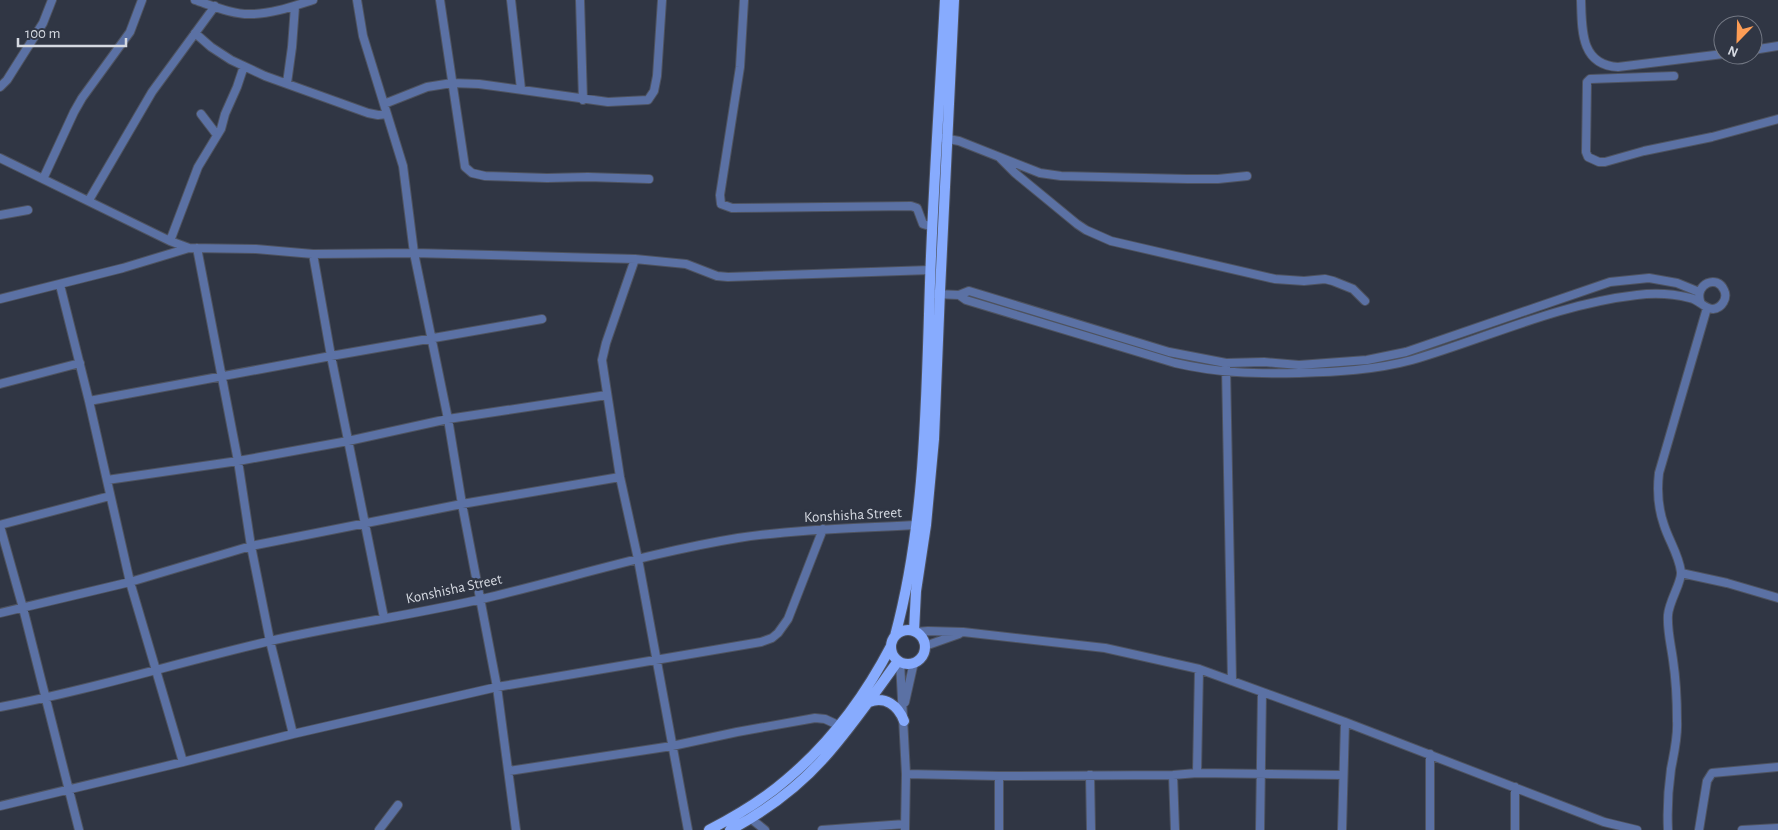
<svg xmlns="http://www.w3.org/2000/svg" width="1778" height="830" font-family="'Alegreya Sans',sans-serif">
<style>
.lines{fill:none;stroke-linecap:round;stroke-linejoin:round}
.minor-casing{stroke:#4e5360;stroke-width:10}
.major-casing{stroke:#4e5360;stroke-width:12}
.minor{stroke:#5b71a4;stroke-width:8}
.major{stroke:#87abfe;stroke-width:10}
.labels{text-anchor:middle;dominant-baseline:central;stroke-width:5;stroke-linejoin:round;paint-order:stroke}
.street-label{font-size:15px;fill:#d5d9e1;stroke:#303644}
</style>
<rect width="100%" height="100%" fill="#303644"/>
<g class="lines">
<defs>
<path id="minor" d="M195 0C213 6 234 15 252 14 272 14 294 6 313 0
M357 0 363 36 403 166 414 253 448 419 462 504 497 687 516 830
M440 0 465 167 472 173 485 176 547 178 588 177 649 179
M511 0 521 89
M580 0 583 100
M744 0 740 67 720 195 721 204 732 208 911 206 917 208 923 224 933 227
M1581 0C1582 29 1580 65 1618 67L1723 54
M195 33 211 47 231 60 265 76 368 113 378 115 387 114
M1753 50 1778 46
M1674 76 1590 79 1587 82 1586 152 1588 157 1599 162H1605L1644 151 1712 137 1778 119
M287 83 292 47 295 6
M0 87 7 80 43 23 52 0
M384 104 427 87 452 83 479 84 608 102 648 100 654 91 657 76 662 0
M201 114 217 135
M943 138 959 141 1040 173 1061 176 1187 179H1218L1247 176
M0 158 170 241 189 248 256 249 313 254 414 253 635 259 686 264 717 276 728 277 930 270
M1000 158 1015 173 1077 224 1086 230 1111 241 1275 279 1304 281 1325 279 1333 281 1353 289 1365 301
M43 179 74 112 82 98 130 32 142 0
M89 200 152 92 215 6
M0 215 28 210
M170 241 198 167 221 129 225 114 237 87 244 66
M197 248 238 461 251 546 270 641 293 734
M313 254 331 356 384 618
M635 259 606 343 602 360 620 477 638 559 688 830
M60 285 89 401 130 582 183 762
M935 294 959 295 969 291 1169 352 1226 363 1264 362 1299 365 1367 360 1406 352 1610 282 1649 278 1677 283 1699 292
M959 295 966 300 1175 363C1218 373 1255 374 1299 373 1337 372 1375 370 1412 360 1487 338 1558 304 1637 295 1653 293 1674 294 1690 298 1700 300 1704 309 1713 309 1722 308 1728 298 1724 290 1717 274 1695 284 1700 301
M0 299 123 268 189 248
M1226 367 1232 681
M0 384 80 363
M89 401 331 356 542 319
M107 480 238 461 348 441 448 419 607 395
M0 525 110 496
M0 526 23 608 79 830
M1681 573 1727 583 1778 598
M0 613 130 582 251 546 462 504 620 477
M916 632 928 631 963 632 1105 648 1199 669 1345 722 1604 822 1637 830
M925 646 959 634
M900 662 906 774 905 830
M905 702 914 662
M0 707C91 690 179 662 270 641 340 625 412 615 482 599 567 579 652 552 738 538 797 529 857 528 917 525
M509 771 672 746 737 732 815 718 825 719 838 725
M1197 773 1199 669
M906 774 999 776 1173 775 1197 773 1343 775
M1090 775 1091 830
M1173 775 1175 830
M1515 787V830
M0 806 183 762 293 734 497 687 761 642 772 638 778 633 788 619 823 529
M750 818 765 830
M379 830 398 805
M822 830 905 824
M999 830V776
M1260 830 1262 692
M1342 830 1345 722
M1430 830V754
M1668 830C1667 809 1668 790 1671 769 1674 753 1678 737 1677 721 1677 701 1676 680 1673 660 1671 645 1667 630 1668 615 1669 601 1682 582 1681 572 1679 555 1669 541 1664 525 1658 508 1657 490 1659 473L1707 308
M1699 830 1707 781 1712 773 1778 767
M1742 830 1778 828"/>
<path id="major" d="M891 647a17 17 0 1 1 34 0a17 17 0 1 1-34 0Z
M914 631 916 591 926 525 934 439 940 291 954 0
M895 636C926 521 926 402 930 283 933 189 940 94 945 0
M869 702C885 696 898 705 904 721
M709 830C736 816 763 800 786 780 829 744 865 696 891 646
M730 830C764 812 798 787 824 758 851 728 874 694 898 661"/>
</defs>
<use href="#minor" class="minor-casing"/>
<use href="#major" class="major-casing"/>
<use href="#minor" class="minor"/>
<use href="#major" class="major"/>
</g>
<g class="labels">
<g class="street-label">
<text transform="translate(853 515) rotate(-3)">Konshisha Street</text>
<text transform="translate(454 589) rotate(-12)">Konshisha Street</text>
</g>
</g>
<g transform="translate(1738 40) rotate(203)"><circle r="24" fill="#303644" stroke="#727783"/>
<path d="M0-4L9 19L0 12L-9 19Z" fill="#fd9d55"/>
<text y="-8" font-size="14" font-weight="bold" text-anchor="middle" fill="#d5d9e1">N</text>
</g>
<path d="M18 38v8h108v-8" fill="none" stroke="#d5d9e1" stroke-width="2.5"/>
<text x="25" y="38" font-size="15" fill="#d5d9e1" stroke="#303644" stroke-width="4" paint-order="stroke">100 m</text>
</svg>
